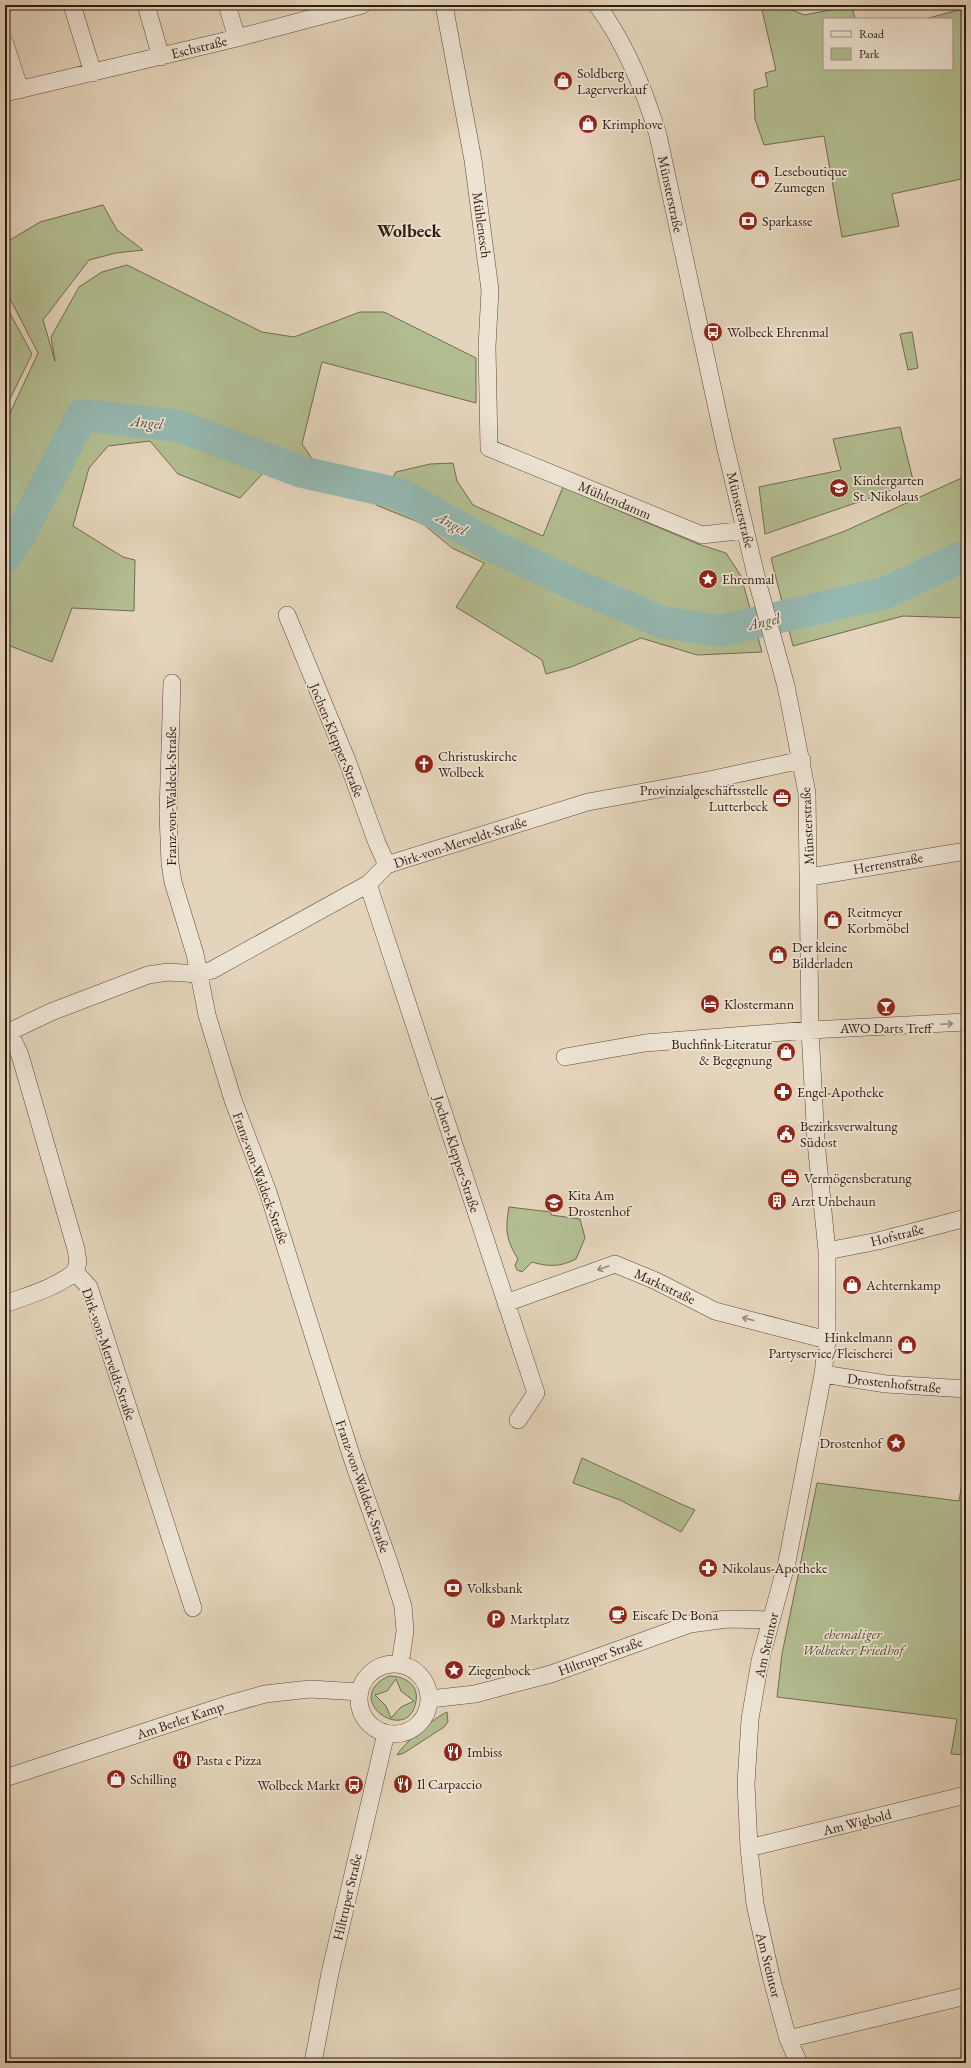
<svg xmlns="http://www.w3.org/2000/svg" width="971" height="2068" font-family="'EB Garamond',serif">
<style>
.green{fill:#b2bd91;stroke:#706c50;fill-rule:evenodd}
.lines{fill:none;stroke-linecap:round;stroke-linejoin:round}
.river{stroke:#95b8b1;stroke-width:32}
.minor-casing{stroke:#5c483a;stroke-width:18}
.minor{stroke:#ede3d3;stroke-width:17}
.oneway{stroke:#98897b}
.labels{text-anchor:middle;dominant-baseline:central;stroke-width:3.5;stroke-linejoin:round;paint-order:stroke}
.street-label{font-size:14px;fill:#2f1a0f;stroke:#ede3d3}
.poi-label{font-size:14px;fill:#2f1a0f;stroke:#ede3d3;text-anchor:start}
.park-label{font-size:14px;font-style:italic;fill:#564b36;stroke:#ede3d3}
.water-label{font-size:15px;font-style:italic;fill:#4e4940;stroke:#ede3d3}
.district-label{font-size:18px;font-weight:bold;fill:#2f1a0f;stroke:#ede3d3}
</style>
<rect width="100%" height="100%" fill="#e4d4bb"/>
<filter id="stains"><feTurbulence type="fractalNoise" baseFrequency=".005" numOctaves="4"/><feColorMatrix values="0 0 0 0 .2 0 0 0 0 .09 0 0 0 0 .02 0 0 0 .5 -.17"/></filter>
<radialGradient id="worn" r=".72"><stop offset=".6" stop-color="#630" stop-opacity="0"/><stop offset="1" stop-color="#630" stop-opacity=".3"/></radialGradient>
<path class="green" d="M764 5H781L804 15 852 6 855 19H824V69H952V19H925L966 8V178L892 194 899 226 842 237 824 136 764 145 755 119 754 90 768 86 765 73 776 70 762 10Z
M103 205 117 230 143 250 116 253 89 260 43 320 55 361 51 337 79 287 102 272 127 265 262 332 294 337 360 312H384L476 358V403L322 362 302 444 315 463 216 434 174 418 77 409 34 495 47 504 77 444 93 428 152 431 265 471 240 498 178 474 150 441 108 446 89 468 73 526 123 557 135 560 134 611 72 608 52 662 5 644V424L38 353 5 289V243L40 222Z
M5 304 32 354 5 409Z
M912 332 918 368 908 370 900 334Z
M900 427 913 480 879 495 765 534 759 487 841 470 833 439Z
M453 463 457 481 473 505 543 536 563 487 698 544 726 553 741 576 762 652 697 655 641 638 571 667 546 674 542 660 456 607 484 563 452 548 423 524 376 505 396 472 430 464Z
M966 476V618L903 616 793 646 771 558 845 531Z
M509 1207 551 1212V1215L580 1219 585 1238 576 1259C560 1267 549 1267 532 1262L522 1272 517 1270 515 1265 518 1259C506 1240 505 1229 509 1207Z
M582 1458 681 1504 695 1510 681 1532 620 1500 573 1483Z
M966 1460V1755L951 1754 957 1719 777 1697 782 1654 817 1483 959 1501Z
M389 1676C404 1676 419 1684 416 1701 409 1747 339 1699 389 1676ZM396 1679 401 1691 414 1701 401 1707 391 1718 386 1706 375 1695 387 1691Z
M447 1712 448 1722 444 1727 404 1753 397 1755C404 1743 434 1718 447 1712Z"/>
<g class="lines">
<path class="river" d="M5 557 21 533 82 415 179 426 302 472 400 494 491 545 575 585 662 622 719 631 885 593 966 555"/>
<defs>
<path id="minor" d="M72 5 93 73
M146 5 161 57
M227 5 237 38
M444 5 473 160 490 290 487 347 489 448 702 535 745 530
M597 5C626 44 644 89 658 135L724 441 759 588 786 686 807 793 810 1030 816 1142 827 1251V1340L823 1374 787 1562 760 1661 750 1719 746 1784 749 1848 755 1904 771 1976 788 2039 799 2063
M5 44 20 90
M5 93 237 38 362 5
M287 615 348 763 377 843 387 865
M172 683 168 814 170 863 173 882 195 954 207 1015 233 1100 268 1192 353 1461 389 1562 403 1606 405 1631 400 1664
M810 877 966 851
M368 884 536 1393 518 1420
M565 1057 645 1043 810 1030 966 1022
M827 1251 878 1241 966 1218
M75 1272 78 1262 76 1249 20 1055 9 1032 51 1012 148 975 168 972 199 974 212 970 368 884 387 865 402 860 588 802 709 780 802 760
M75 1272 89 1287 193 1608
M506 1303 615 1264 656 1281 715 1311 827 1340
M5 1304C29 1295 55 1288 75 1272
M823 1374 886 1384 966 1389
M359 1699a35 35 0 1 1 70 0a35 35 0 1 1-70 0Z
M430 1699 475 1694 551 1674 690 1624 727 1619 770 1620
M5 1778 226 1705 265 1694 310 1689 360 1692
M749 1848 966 1795
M788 2039 966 1996
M313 2063 330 1973 386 1733"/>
</defs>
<use href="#minor" class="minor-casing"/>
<use href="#minor" class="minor"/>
</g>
<defs><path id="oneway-shaft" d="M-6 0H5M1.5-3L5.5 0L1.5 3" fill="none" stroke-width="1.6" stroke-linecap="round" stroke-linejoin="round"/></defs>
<g class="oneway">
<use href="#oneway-shaft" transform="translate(947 1024) rotate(-3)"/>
<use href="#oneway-shaft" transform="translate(603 1268) rotate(160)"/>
<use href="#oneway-shaft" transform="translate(748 1319) rotate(-165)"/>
</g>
<defs>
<symbol id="shop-disc" viewBox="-11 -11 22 22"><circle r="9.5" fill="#8f2418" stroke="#ede3d3"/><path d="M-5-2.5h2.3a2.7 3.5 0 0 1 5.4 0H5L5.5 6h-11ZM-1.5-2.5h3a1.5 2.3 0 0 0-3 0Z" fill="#fff"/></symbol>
<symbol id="bank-disc" viewBox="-11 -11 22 22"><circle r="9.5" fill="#8f2418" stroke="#ede3d3"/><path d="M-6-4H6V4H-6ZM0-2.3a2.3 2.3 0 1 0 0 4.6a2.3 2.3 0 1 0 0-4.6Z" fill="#fff"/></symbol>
<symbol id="bus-disc" viewBox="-11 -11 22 22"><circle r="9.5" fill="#8f2418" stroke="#ede3d3"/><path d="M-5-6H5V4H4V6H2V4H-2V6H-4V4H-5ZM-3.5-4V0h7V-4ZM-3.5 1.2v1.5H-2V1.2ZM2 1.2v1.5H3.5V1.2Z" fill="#fff"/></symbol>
<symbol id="school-disc" viewBox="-11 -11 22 22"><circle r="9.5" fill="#8f2418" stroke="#ede3d3"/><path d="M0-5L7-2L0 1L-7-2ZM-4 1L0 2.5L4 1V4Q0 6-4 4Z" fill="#fff"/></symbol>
<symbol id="sight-disc" viewBox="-11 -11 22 22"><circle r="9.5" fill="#8f2418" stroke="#ede3d3"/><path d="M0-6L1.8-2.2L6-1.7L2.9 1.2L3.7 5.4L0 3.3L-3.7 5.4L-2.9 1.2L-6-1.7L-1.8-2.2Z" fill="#fff"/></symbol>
<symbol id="church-disc" viewBox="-11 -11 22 22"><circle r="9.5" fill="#8f2418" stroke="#ede3d3"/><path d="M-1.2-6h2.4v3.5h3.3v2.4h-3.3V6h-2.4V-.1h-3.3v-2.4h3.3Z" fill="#fff"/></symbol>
<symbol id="office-disc" viewBox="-11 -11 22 22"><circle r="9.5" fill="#8f2418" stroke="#ede3d3"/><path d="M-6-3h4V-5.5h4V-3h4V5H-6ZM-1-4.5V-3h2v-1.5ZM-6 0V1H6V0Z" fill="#fff"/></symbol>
<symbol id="hotel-disc" viewBox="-11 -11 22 22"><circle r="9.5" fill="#8f2418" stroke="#ede3d3"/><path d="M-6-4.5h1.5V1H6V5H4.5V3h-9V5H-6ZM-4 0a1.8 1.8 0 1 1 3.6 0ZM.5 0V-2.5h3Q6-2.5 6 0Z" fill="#fff"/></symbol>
<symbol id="bar-disc" viewBox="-11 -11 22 22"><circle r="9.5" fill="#8f2418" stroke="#ede3d3"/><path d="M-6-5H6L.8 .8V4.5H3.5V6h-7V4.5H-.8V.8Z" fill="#fff"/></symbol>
<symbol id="pharmacy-disc" viewBox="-11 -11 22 22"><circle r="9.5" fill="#8f2418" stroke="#ede3d3"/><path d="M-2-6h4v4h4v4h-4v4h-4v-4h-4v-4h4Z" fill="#fff"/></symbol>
<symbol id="civic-disc" viewBox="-11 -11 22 22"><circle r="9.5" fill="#8f2418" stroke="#ede3d3"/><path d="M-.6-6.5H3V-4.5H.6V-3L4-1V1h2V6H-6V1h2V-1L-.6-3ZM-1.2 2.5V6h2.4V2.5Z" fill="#fff"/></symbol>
<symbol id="building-disc" viewBox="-11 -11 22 22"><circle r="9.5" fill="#8f2418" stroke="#ede3d3"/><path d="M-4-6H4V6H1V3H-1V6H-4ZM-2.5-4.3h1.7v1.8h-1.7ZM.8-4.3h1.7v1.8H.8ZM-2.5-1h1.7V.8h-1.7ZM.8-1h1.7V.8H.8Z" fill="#fff"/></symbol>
<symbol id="cafe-disc" viewBox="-11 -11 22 22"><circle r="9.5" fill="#8f2418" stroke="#ede3d3"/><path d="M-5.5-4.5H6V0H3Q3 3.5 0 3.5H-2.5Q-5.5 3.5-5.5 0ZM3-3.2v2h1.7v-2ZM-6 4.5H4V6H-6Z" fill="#fff"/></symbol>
<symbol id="parking-disc" viewBox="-11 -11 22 22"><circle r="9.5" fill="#8f2418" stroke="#ede3d3"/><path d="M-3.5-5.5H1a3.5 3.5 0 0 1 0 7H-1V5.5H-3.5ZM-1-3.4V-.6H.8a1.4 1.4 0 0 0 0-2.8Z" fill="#fff"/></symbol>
<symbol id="restaurant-disc" viewBox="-11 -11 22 22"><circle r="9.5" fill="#8f2418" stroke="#ede3d3"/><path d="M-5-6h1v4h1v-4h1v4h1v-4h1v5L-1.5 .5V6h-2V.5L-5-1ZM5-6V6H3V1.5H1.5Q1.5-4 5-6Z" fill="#fff"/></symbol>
</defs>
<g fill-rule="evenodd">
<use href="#shop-disc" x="552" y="70" width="22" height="22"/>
<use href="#shop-disc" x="577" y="113" width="22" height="22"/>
<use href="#shop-disc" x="749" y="168" width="22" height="22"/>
<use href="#bank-disc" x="737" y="210" width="22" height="22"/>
<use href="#bus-disc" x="702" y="321" width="22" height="22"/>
<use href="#school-disc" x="828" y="477" width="22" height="22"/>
<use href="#sight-disc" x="697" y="568" width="22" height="22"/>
<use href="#church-disc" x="413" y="753" width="22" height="22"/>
<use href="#office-disc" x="771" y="787" width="22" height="22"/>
<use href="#shop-disc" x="822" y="909" width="22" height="22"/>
<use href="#shop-disc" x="767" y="944" width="22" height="22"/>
<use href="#hotel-disc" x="699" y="993" width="22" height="22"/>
<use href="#bar-disc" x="875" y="996" width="22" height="22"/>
<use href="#shop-disc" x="775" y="1041" width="22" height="22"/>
<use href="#pharmacy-disc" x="772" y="1081" width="22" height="22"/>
<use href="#civic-disc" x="775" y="1123" width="22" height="22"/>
<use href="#office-disc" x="779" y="1167" width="22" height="22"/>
<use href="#building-disc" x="766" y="1190" width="22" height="22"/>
<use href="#school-disc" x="543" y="1192" width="22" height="22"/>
<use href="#shop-disc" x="841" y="1274" width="22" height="22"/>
<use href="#shop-disc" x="896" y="1334" width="22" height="22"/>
<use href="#sight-disc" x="885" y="1432" width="22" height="22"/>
<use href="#pharmacy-disc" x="697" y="1557" width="22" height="22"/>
<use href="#bank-disc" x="442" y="1577" width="22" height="22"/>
<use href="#cafe-disc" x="607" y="1604" width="22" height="22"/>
<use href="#parking-disc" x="485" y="1608" width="22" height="22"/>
<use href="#sight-disc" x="443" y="1659" width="22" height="22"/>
<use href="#restaurant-disc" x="442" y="1741" width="22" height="22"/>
<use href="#restaurant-disc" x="171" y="1749" width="22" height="22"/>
<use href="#shop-disc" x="105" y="1768" width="22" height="22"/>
<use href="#restaurant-disc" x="392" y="1773" width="22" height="22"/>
<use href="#bus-disc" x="343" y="1774" width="22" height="22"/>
</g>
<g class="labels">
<g class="street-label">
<text transform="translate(199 47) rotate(-14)">Eschstraße</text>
<text transform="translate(671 194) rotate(78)">Münsterstraße</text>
<text transform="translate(482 225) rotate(82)">Mühlenesch</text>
<text transform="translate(615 500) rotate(23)">Mühlendamm</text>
<text transform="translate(741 510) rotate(76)">Münsterstraße</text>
<text transform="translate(337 740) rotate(68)">Jochen-Klepper-Straße</text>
<text transform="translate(171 796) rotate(-90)">Franz-von-Waldeck-Straße</text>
<text transform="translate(807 826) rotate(-93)">Münsterstraße</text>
<text transform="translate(460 842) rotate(-18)">Dirk-von-Merveldt-Straße</text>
<text transform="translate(888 863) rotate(-10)">Herrenstraße</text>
<text transform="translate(457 1154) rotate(72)">Jochen-Klepper-Straße</text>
<text transform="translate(261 1178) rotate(70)">Franz-von-Waldeck-Straße</text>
<text transform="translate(897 1235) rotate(-14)">Hofstraße</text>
<text transform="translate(665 1286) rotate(25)">Marktstraße</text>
<text transform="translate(109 1354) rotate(71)">Dirk-von-Merveldt-Straße</text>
<text transform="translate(894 1383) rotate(6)">Drostenhofstraße</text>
<text transform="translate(363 1486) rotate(71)">Franz-von-Waldeck-Straße</text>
<text transform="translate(766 1645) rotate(-77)">Am Steintor</text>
<text transform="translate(600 1656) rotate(-20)">Hiltruper Straße</text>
<text transform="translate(180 1720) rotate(-19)">Am Berler Kamp</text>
<text transform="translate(857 1822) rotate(-14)">Am Wigbold</text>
<text transform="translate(347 1897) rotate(-77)">Hiltruper Straße</text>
<text transform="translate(769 1965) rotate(76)">Am Steintor</text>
</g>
<g class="poi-label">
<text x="577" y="73">Soldberg<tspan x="577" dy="16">Lagerverkauf</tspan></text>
<text x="602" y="124">Krimphove</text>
<text x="774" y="171">Leseboutique<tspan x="774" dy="16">Zumegen</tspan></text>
<text x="762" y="221">Sparkasse</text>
<text x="727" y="332">Wolbeck Ehrenmal</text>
<text x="853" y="480">Kindergarten<tspan x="853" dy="16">St. Nikolaus</tspan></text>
<text x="722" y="579">Ehrenmal</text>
<text x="438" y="756">Christuskirche<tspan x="438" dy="16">Wolbeck</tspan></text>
<text x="768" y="790" text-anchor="end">Provinzialgeschäftsstelle<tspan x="768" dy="16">Lutterbeck</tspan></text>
<text x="847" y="912">Reitmeyer<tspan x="847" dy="16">Korbmöbel</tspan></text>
<text x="792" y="947">Der kleine<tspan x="792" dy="16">Bilderladen</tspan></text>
<text x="724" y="1004">Klostermann</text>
<text x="886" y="1028" text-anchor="middle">AWO Darts Treff</text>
<text x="772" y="1044" text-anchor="end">Buchfink Literatur<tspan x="772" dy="16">&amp; Begegnung</tspan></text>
<text x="797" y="1092">Engel-Apotheke</text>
<text x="800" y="1126">Bezirksverwaltung<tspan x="800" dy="16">Südost</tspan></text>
<text x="804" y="1178">Vermögensberatung</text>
<text x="568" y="1195">Kita Am<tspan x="568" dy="16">Drostenhof</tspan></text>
<text x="791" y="1201">Arzt Unbehaun</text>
<text x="866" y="1285">Achternkamp</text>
<text x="893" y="1337" text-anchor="end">Hinkelmann<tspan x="893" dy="16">Partyservice/Fleischerei</tspan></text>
<text x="882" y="1443" text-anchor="end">Drostenhof</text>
<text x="722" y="1568">Nikolaus-Apotheke</text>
<text x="467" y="1588">Volksbank</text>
<text x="632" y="1615">Eiscafe De Bona</text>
<text x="510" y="1619">Marktplatz</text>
<text x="468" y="1670">Ziegenbock</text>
<text x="467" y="1752">Imbiss</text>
<text x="196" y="1760">Pasta e Pizza</text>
<text x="130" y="1779">Schilling</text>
<text x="417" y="1784">Il Carpaccio</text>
<text x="340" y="1785" text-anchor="end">Wolbeck Markt</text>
</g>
<g class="park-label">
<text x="853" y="1634">ehemaliger<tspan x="853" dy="16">Wolbecker Friedhof</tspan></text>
</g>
<g class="water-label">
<text transform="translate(147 422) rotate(6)">Angel</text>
<text transform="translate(452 523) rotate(29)">Angel</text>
<text transform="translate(764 621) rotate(-13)">Angel</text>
</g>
<g class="district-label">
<text x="409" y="230">Wolbeck</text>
</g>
</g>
<rect width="971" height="2068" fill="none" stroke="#e4d4bb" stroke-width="20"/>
<rect x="6" y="6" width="959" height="2056" fill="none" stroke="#2f1a0f" stroke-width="2"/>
<rect x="10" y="10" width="951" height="2048" fill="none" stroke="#2f1a0f"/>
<rect x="823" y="18" width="130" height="52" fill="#ede3d3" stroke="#a19385"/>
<rect x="831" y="31" width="20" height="6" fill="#ede3d3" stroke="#a19385"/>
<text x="859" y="38" font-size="12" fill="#2f1a0f">Road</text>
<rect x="831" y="48" width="20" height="12" fill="#b2bd91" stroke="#a19385"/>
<text x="859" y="58" font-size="12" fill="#2f1a0f">Park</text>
<rect width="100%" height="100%" filter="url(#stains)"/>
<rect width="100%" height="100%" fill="url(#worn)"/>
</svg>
